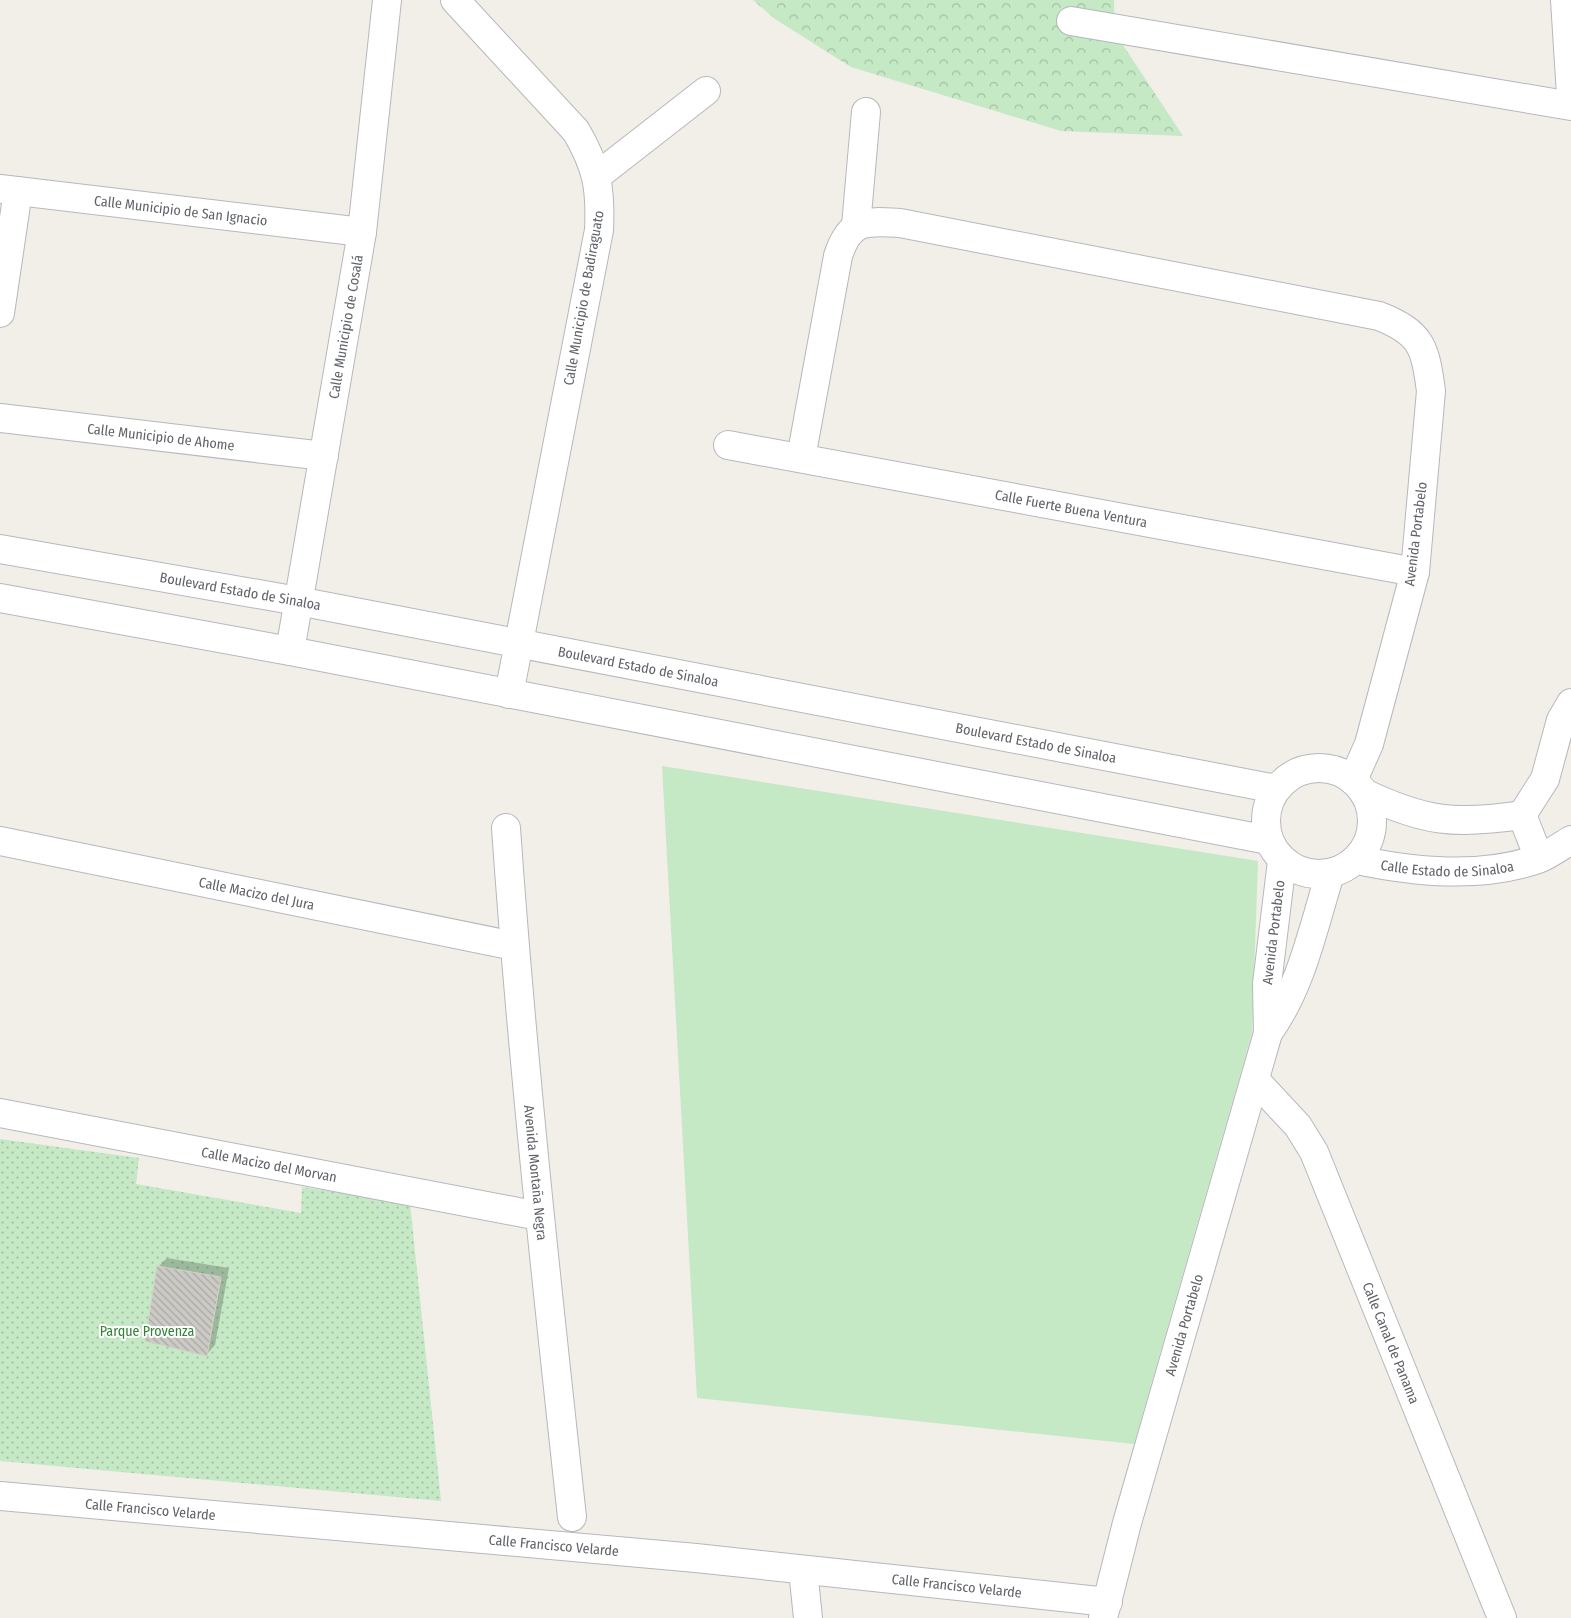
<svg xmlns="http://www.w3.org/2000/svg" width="1571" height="1618" font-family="'Fira Sans Condensed',sans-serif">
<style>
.grass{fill:#c5e8c5}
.forest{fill:url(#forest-crowns)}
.park{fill:url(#park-dots)}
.shadow{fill:#0003}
.building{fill:url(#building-back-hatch);stroke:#d6d1c6}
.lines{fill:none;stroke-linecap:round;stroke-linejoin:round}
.minor-casing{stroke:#b5b8bc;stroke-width:30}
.tertiary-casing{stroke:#b5b8bc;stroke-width:30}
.minor{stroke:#fff;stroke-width:28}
.tertiary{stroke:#fff;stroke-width:28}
.labels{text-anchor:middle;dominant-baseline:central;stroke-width:4;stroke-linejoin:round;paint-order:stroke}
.street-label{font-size:14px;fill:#5f6368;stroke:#fff}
.park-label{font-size:14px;fill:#348238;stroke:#fff}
</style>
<defs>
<pattern id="forest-crowns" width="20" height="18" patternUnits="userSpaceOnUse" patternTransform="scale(1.25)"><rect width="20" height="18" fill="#c5e8c5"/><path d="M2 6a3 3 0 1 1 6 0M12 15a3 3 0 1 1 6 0" fill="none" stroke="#a3c0a4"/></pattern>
<pattern id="park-dots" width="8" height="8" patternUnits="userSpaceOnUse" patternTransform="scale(1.25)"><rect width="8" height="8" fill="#c5e8c5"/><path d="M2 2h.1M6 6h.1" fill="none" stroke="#a3c0a4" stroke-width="1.8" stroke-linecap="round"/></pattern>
<pattern id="building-back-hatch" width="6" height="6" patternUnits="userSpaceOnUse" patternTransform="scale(1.25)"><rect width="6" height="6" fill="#cccac5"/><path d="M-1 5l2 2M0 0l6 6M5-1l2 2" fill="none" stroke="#a9a8a4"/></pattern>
</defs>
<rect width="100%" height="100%" fill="#f1efe8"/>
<path class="grass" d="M662 766 1258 861 1252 1033 1134 1444 697 1398Z"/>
<path class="forest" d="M753 0H1114L1115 33 1183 136 1061 131 851 67 775 19Z"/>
<path class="park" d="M0 1139 139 1158 136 1184 301 1213 302 1187 410 1203 441 1501 0 1461Z"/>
<path class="shadow" d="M167 1258 229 1268 215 1345 207 1354 158 1267Z"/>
<path class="building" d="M157 1266 221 1277 207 1356 145 1341Z"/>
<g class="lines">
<defs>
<g id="minor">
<path d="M455 0 576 131C597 167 601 188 599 230L509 694"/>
<path d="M1565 0 1571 95"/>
<path d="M1071 21 1571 106"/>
<path d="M597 176 706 91"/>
<path id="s1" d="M0 189 362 232"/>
<path d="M856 226 866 112"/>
<path d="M0 313 18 191"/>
<path id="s2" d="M0 418 324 456"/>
<path id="s3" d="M728 445 1415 572"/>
<path d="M801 458 838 256C850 219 865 221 900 223L1379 316C1422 333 1425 347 1431 391L1415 572 1369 744 1353 780"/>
<path id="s4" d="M290 651 362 232 387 0"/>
<circle cx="1319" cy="821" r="53"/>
<path d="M1364 793C1425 822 1455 825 1522 815"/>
<path d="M1522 815 1545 779 1561 720 1571 703"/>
<path d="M1522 815 1539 858"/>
<path id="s5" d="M506 828C522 1058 547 1288 572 1517"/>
<path id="s6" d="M0 841 514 946"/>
<path id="s7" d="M1357 860C1415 872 1480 879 1538 859 1549 855 1561 846 1571 840"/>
<path d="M1268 1033C1302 986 1313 928 1330 874"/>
<path id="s8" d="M1256 1081 1298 1126 1314 1152 1502 1618"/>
<path id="s9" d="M0 1113 539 1216"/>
<path id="s10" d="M0 1496 696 1558 1108 1602"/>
<path d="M803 1570 808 1618"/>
<path id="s11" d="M1103 1618 1127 1523 1268 1033 1267 984 1282 861"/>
</g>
<g id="tertiary">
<path id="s12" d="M0 549 298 601 1276 789"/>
<path d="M0 598 290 651 1268 840"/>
</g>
</defs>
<use href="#minor" class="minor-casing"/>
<use href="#tertiary" class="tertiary-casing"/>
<use href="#minor" class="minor"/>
<use href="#tertiary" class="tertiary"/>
</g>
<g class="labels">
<g class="street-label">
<text stroke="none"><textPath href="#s1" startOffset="182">Calle Municipio de San Ignacio</textPath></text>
<text transform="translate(584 298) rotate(-80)">Calle Municipio de Badiraguato</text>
<text stroke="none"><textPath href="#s4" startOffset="329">Calle Municipio de Cosalá</textPath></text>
<text stroke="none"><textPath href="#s2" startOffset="162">Calle Municipio de Ahome</textPath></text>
<text stroke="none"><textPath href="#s3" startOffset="349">Calle Fuerte Buena Ventura</textPath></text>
<text transform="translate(1416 534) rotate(-83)">Avenida Portabelo</text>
<text stroke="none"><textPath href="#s12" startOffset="244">Boulevard Estado de Sinaloa</textPath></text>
<text stroke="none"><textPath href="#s12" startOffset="649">Boulevard Estado de Sinaloa</textPath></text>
<text stroke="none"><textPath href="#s12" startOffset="1054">Boulevard Estado de Sinaloa</textPath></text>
<text stroke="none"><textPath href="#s7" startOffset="91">Calle Estado de Sinaloa</textPath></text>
<text stroke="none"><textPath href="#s6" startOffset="262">Calle Macizo del Jura</textPath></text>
<text stroke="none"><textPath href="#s11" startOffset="709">Avenida Portabelo</textPath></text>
<text stroke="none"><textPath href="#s9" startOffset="274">Calle Macizo del Morvan</textPath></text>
<text stroke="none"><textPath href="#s5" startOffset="346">Avenida Montaña Negra</textPath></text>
<text stroke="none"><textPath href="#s11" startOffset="304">Avenida Portabelo</textPath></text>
<text stroke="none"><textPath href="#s8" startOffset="298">Calle Canal de Panama</textPath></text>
<text stroke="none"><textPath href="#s10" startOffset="151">Calle Francisco Velarde</textPath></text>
<text stroke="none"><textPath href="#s10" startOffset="556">Calle Francisco Velarde</textPath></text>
<text stroke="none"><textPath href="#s10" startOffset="961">Calle Francisco Velarde</textPath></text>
</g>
<g class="park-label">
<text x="147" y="1331">Parque Provenza</text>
</g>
</g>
</svg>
